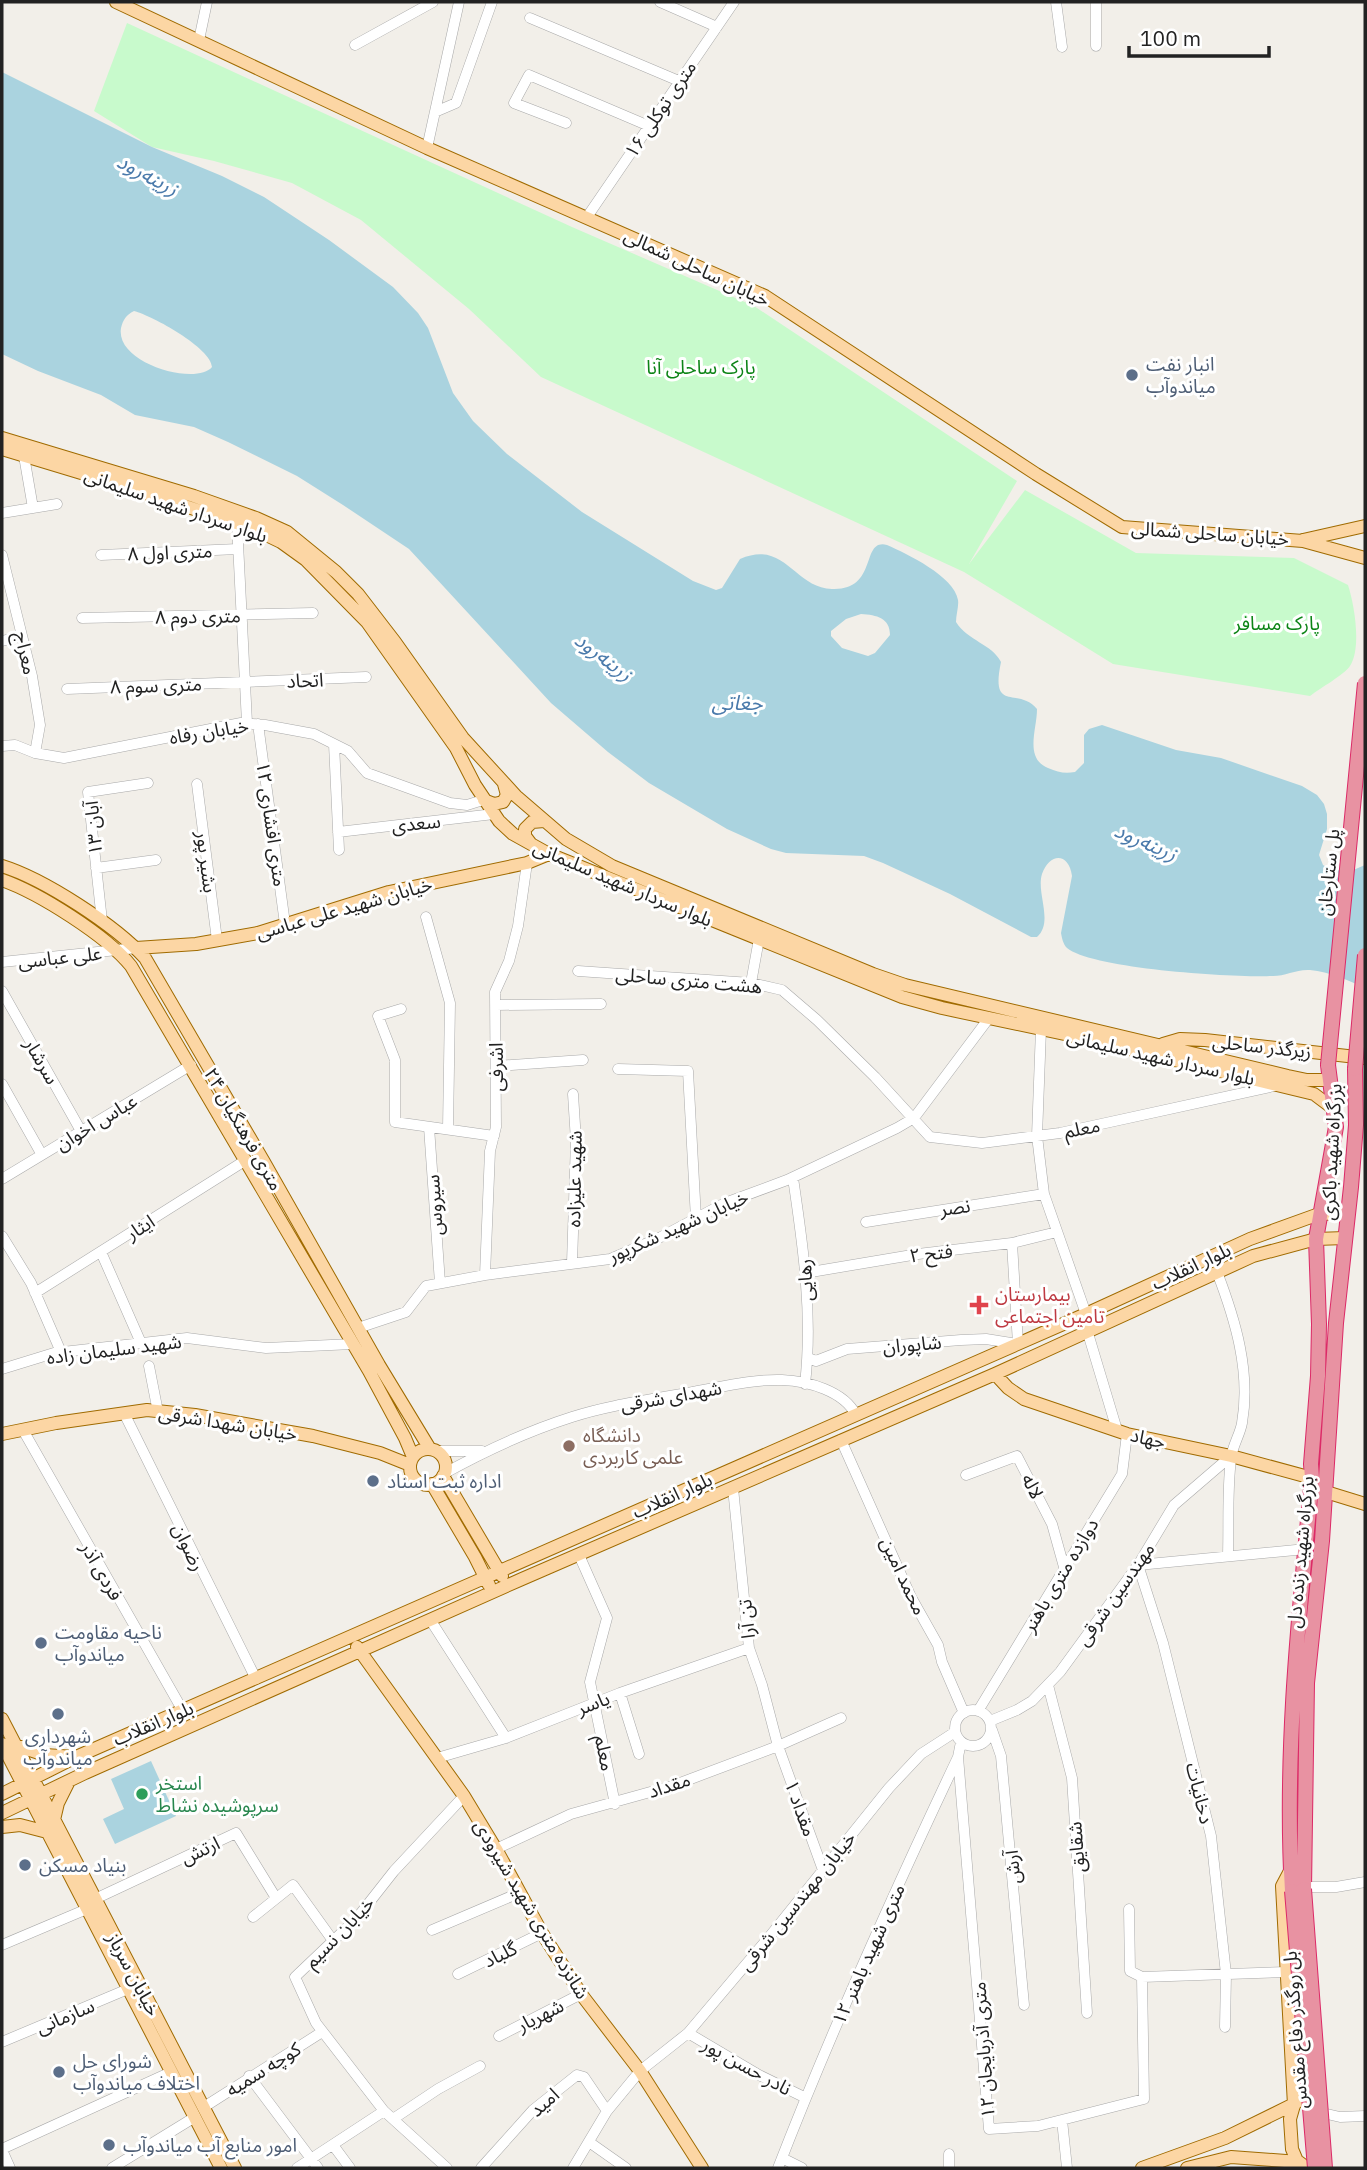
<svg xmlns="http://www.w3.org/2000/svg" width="1367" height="2170" font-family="'IBM Plex Sans','Noto Sans Arabic',sans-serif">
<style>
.park{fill:#c8facc}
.water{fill:#aad3df;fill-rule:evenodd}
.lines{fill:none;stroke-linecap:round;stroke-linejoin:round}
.minor-casing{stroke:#a9a9a9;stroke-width:11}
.major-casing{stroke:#a06b00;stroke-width:14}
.highway-casing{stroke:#dc2a67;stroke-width:16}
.minor{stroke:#fff;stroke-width:10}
.major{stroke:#fcd6a4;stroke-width:12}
.highway{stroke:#e892a2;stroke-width:14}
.highway-bridge-casing{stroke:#dc2a67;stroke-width:16;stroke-linecap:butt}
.highway-bridge{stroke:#e892a2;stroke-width:14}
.service-dot{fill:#5c6f8a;stroke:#fff;stroke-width:2.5}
.health-dot{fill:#e0444e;stroke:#fff;stroke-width:2.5}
.education-dot{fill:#8d6e63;stroke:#fff;stroke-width:2.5}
.leisure-dot{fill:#2e9e5b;stroke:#fff;stroke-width:2.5}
.labels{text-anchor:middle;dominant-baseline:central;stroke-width:6;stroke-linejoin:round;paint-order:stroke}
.street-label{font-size:19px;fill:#222;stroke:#fff}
.service-label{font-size:19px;fill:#4e5e75;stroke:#fff;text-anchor:start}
.park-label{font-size:19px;fill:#0c8416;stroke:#fff}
.health-label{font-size:19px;fill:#be3a42;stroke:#fff;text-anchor:start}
.education-label{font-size:19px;fill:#785e54;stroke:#fff;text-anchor:start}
.leisure-label{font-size:19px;fill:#27864d;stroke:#fff;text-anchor:start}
.water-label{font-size:21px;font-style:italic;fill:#4a7aab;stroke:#fff}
</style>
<rect width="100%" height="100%" fill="#f2efe9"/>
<path class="park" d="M127 23 572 227 754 306 1017 481 969 564 1025 490 1136 553 1294 558 1348 585C1354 603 1362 648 1350 666 1344 675 1320 688 1310 696L1113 664 964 572 541 377 469 309 361 220 292 183 214 161 152 147 94 111Z"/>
<path class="water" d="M2 72 152 147 222 176 264 197 329 240 393 287 418 313 428 328 453 393 473 421 507 454 582 512 693 581 716 590 722 588 740 559C785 539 794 588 832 589 879 591 860 538 887 545 907 554 954 576 958 600 959 606 956 615 956 622 968 641 992 644 1001 662 990 714 1018 686 1037 709 1037 730 1024 758 1048 768 1058 772 1064 774 1075 772L1084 763V735L1089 729 1102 725 1176 750 1221 758 1302 786 1317 795 1324 804 1327 814V829L1319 855 1323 865 1330 869 1351 871 1365 865V988C1347 980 1330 972 1310 970 1297 969 1285 976 1273 976 1237 978 1092 969 1067 948 1063 944 1062 938 1061 933L1072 876C1069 853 1050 852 1042 874 1036 893 1054 922 1037 937H1031L950 894 883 863 864 856 786 853 771 849 727 829 649 783 608 752 551 703 409 549 343 505 297 476 228 442 194 427 135 415 101 395 38 371 2 354ZM134 311C153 316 211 348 212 367 197 386 115 364 121 328 123 320 126 315 134 311ZM861 614C877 615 890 618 890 635L875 653 868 656 842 648 831 636V631L846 619Z
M151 1761 176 1816 115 1844 103 1819 124 1809 111 1779Z"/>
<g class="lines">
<defs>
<path id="minor" d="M660 2 717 27
M1056 2 1062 47
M1096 2V46
M530 18 679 81
M199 40 207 2
M355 45 433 2
M435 112 456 103 492 2
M566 123 514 103 529 75 649 126
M427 148 459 2
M587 217 734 2
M24 456 33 508
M2 513 57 504
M237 523 247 723
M2 555 32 676 40 725 35 753
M101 555 238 549
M82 618 313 613
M2 641 22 636
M67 689 366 677
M258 724 285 924
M334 744 339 850
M2 746 15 745 35 753 64 758 241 723 265 725 314 734 348 751 367 773 450 803 467 805 483 800
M197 784 217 940
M338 832 494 814
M96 868 156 860
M426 917 450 1003 448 1129
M102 921 88 792 148 783
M2 962 136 948
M578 971 751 983 782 990 817 1020 875 1077 930 1137 982 1143 1060 1133 1279 1085
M751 983 759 939
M2 991 81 1131
M496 1005 601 1004
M401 1009 378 1016 395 1060V1122L494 1136
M1041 1029 1037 1136 1044 1194 1086 1314
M497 1066 583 1060
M618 1069 688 1071 696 1219
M2 1084 42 1155
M429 1127 440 1283
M793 1178C803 1245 813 1315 805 1384
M2 1179 191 1065
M866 1222 1044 1194
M2 1236 31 1283 61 1352
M101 1252 141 1343
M572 1263 576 1141 573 1094
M1217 1272C1235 1319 1251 1371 1242 1423 1240 1435 1232 1446 1231 1459 1227 1490 1229 1523 1228 1555
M805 1273 918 1254 1012 1243 1057 1232
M485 1275 490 1151 496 1127 495 992 509 961 518 926 527 863
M35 1293 246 1160
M358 1328 406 1312 426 1286 485 1275 610 1259 661 1237 725 1203 787 1180 897 1128 914 1118 989 1018
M1087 1330 1117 1430
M808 1358 816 1361 847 1349 961 1340 986 1339 1018 1344 1012 1243
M149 1366 158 1412
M2 1369 54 1353 187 1338 266 1348 353 1344
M124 1413 256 1679
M23 1430 183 1711
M841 1440 911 1597 938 1645 942 1662 964 1713
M437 1451H482
M445 1473C485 1451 528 1431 572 1417 609 1405 649 1400 687 1393 718 1388 750 1379 782 1380 808 1381 844 1391 856 1415
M966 1475 1017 1456 1052 1524 1064 1567
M733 1488 749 1648 762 1685 778 1746 823 1870
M579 1555 607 1618 590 1682 615 1804
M431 1621 506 1738
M1048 1685 1072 1778 1087 2013
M620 1693 639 1754
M955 1728a18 18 0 1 1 36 0a18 18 0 1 1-36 0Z
M978 1711 1122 1474 1127 1434
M990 1721 1017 1710 1032 1701 1060 1672 1138 1565 1174 1505 1231 1456
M992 1730 1001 1756 1024 2005
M958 1757 989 2129 1038 2126 1144 2099 1142 1977 1287 1972
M437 1758 506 1738 620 1693 749 1648
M496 1849 571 1814 672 1786 778 1746 841 1718
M1311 1887H1336L1365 1882
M95 1899 236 1833 276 1898
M1129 1909 1130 1971 1142 1977
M253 1917 293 1885 334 1942
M432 1930 519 1893
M2 1945 87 1909
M458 1974 542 1933
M1225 2027 1226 1974 1211 1836 1163 1643 1138 1565 1306 1549
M688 2033 759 2075 806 2098
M499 2036 581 1994
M2 2042 128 1989
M249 2076 318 2168
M204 2107 322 2032
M1327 2114 1340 2117 1365 2116
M393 2119 438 2089 480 2066
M1062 2120 1067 2168
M589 2142 626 2168
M333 2145 350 2168
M2 2149 171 2072
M2 2150 10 2168
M949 2154V2168
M782 2158 802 2168
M112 2168 195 2117
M297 2168 384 2111
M447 2168 384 2111 316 2023 295 1977 357 1918 394 1871 464 1796
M481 2168 533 2110 577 2075 584 2077 607 2111
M573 2168 607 2111 640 2071 688 2033 770 1936 889 1788 921 1754 955 1732
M778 2168C832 2029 894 1892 958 1757L961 1742"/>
<path id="major" d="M116 2 427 148 765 296 1036 474 1122 527 1303 541 1365 558
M2 438 194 496 256 518 287 532 336 572 358 594 395 642 463 738 516 796 566 839 612 866 873 974 905 985 1288 1076 1307 1080H1329
M2 449 121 485 252 528 281 542 306 560 367 622 456 748 475 785 499 821 513 834 549 854 902 997 942 1008 1088 1039 1314 1094 1334 1109
M1303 540 1365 526
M484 800 494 804 503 802 507 795 504 784
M531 844 525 836V829L532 822 544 821
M2 866C44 879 115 925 145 958L264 1162 379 1365 430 1449
M2 880C39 893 107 936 131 966L369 1371 405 1438 413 1457
M136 948 196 944 258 933 389 892 527 863 549 854
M1163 1044 1180 1039 1205 1040 1365 1058
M995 1374 1008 1388 1024 1399 1127 1434 1231 1456 1312 1478
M2 1434 56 1423 147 1410 195 1415 313 1436 380 1453 410 1465
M410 1467a18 18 0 1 1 36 0a18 18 0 1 1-36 0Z
M443 1476 502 1576
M432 1484 475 1557 489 1585
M1326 1492 1365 1504
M357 1647 464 1796 496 1849 542 1933 581 1994 640 2071 702 2168
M2 1719 235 2168
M2 1744 221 2168
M15 1745 45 1755 75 1757
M2 1794 76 1757 1086 1314 1250 1239 1319 1214 1348 1213
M2 1813 85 1773 522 1579 995 1374 1253 1256 1316 1239 1345 1238
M54 1820 58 1803 69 1781
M2 1827 20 1825 47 1832
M1291 1869 1282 1886 1294 2105 1290 2119 1292 2149 1300 2168
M1142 2168 1225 2138 1296 2103
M1187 2168 1231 2157 1299 2162 1303 2165"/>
<path id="highway" d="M1304 1889 1307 1683 1322 1541 1336 1323 1351 1187 1356 1125 1355 1069
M1292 1891C1284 1753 1299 1615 1312 1478L1311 1464 1318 1376 1319 1324 1316 1239 1336 1127 1328 1065"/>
</defs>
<use href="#minor" class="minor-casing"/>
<use href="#major" class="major-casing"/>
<use href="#highway" class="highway-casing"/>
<use href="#minor" class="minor"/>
<use href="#major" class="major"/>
<use href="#highway" class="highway"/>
<defs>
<path id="highway-bridge" d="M1328 1065 1365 683
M1355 1069 1365 955
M1304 1889 1325 2168
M1292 1891 1315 2168"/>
</defs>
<use href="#highway-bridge" class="highway-bridge-casing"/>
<use href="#highway-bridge" class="highway-bridge"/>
</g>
<g class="service-dot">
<circle cx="1132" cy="375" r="7"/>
<circle cx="373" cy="1481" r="7"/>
<circle cx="41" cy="1643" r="7"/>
<circle cx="58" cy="1714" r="7"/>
<circle cx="25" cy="1865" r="7"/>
<circle cx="59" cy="2072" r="7"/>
<circle cx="109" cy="2145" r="7"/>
</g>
<path class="health-dot" d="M975.5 1294.5h7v7h7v7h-7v7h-7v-7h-7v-7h7z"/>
<circle class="education-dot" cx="569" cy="1446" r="7"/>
<circle class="leisure-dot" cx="142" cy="1794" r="7"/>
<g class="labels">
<g class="street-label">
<text transform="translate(660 109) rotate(-56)">۱۶ متری توکلی</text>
<text transform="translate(697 267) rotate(25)">خیابان ساحلی شمالی</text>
<text transform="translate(176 505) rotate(19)">بلوار سردار شهید سلیمانی</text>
<text transform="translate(1210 533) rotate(4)">خیابان ساحلی شمالی</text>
<text transform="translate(170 552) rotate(-2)">۸ متری اول</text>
<text transform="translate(198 616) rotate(-1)">۸ متری دوم</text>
<text transform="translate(26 653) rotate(77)">معراج</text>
<text transform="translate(305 680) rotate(-2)">اتحاد</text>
<text transform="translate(156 685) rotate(-2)">۸ متری سوم</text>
<text transform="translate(209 731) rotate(-9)">خیابان رفاه</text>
<text transform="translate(416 823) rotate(-6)">سعدی</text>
<text transform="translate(272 824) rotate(82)">۱۲ متری افشاری</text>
<text transform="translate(93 828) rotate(-95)">۱۳ آبان</text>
<text transform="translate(207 862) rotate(83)">بشیر پور</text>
<text transform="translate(1328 872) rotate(-84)">پل ستارخان</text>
<text transform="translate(623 883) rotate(23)">بلوار سردار شهید سلیمانی</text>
<text transform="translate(344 908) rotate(-16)">خیابان شهید علی عباسی</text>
<text transform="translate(60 957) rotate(-6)">علی عباسی</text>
<text transform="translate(689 980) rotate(5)">هشت متری ساحلی</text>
<text transform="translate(1262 1046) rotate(6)">زیرگذر ساحلی</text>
<text transform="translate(1161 1057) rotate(13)">بلوار سردار شهید سلیمانی</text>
<text transform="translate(42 1061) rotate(60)">سرشار</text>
<text transform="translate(496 1067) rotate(-90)">اشرفی</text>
<text transform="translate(96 1122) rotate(-31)">عباس اخوان</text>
<text transform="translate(1082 1128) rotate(-11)">معلم</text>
<text transform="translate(244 1129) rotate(60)">۲۴ متری فرهنگیان</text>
<text transform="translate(1331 1152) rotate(-87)">بزرگراه شهید باکری</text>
<text transform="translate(574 1179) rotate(-89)">شهید علیزاده</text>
<text transform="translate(434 1205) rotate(-94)">سیروس</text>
<text transform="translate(955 1207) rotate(-8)">نصر</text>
<text transform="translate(678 1226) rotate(-24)">خیابان شهید شکرپور</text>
<text transform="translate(140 1227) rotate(-32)">ایثار</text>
<text transform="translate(931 1253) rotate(-7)">فتح ۲</text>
<text transform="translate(1191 1266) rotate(-25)">بلوار انقلاب</text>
<text transform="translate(805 1280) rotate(-93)">رهایی</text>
<text transform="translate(912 1344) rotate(-5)">شاپوران</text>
<text transform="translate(114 1349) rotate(-7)">شهید سلیمان زاده</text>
<text transform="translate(671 1396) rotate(-10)">شهدای شرقی</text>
<text transform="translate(228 1423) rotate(9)">خیابان شهدا شرقی</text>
<text transform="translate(1148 1438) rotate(13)">جهاد</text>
<text transform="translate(1033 1486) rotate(63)">لاله</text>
<text transform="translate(672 1495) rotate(-24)">بلوار انقلاب</text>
<text transform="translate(189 1547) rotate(64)">رضوان</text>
<text transform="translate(1300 1552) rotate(-85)">بزرگراه شهید زنده دل</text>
<text transform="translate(102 1571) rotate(60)">فردی آذر</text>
<text transform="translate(1060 1575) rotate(-59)">دوازده متری باهنر</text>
<text transform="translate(904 1576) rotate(65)">محمد امین</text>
<text transform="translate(1115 1594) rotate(-55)">مهندسین شرقی</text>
<text transform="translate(746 1619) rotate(-96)">تن آرا</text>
<text transform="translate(593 1703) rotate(-21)">یاسر</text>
<text transform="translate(153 1723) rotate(-23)">بلوار انقلاب</text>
<text transform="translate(605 1753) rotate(79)">معلم</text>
<text transform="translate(669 1785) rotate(-18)">مقداد</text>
<text transform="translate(1200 1793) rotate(76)">دخانیات</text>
<text transform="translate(801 1808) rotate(70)">مقداد ۱</text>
<text transform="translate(1076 1847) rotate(-94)">شقایق</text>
<text transform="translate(200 1850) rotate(-25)">ارتش</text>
<text transform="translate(1012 1867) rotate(-95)">آرش</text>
<text transform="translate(797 1901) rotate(-51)">خیابان مهندسین شرقی</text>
<text transform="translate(532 1909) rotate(59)">شانزده متری شهید شیرودی</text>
<text transform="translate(339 1932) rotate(-46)">خیابان نسیم</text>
<text transform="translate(500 1954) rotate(-26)">گلباد</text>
<text transform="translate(868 1954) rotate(-66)">۱۲ متری شهید باهنر</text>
<text transform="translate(134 1974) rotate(62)">خیابان سرباز</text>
<text transform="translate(540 2015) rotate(-27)">شهریار</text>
<text transform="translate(65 2016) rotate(-23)">سازمانی</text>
<text transform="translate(1295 2030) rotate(-94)">بل روگذر دفاع مقدس</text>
<text transform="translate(983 2050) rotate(-94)">۱۲ متری آذربایجان</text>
<text transform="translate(747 2066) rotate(29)">نادر حسن پور</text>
<text transform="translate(263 2069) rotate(-32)">کوچه سمیه</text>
<text transform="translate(544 2102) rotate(-41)">امید</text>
</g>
<g class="service-label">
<text x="1146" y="364">انبار نفت<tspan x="1146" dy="22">میاندوآب</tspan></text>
<text x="387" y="1481">اداره ثبت اسناد</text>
<text x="55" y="1632">ناحیه مقاومت<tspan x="55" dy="22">میاندوآب</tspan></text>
<text x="58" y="1736" text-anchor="middle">شهرداری<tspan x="58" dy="22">میاندوآب</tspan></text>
<text x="39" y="1865">بنیاد مسکن</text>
<text x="73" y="2061">شورای حل<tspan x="73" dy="22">اختلاف میاندوآب</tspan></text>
<text x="123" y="2145">امور منابع آب میاندوآب</text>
</g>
<g class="park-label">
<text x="701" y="367">پارک ساحلی آنا</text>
<text x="1277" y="623">پارک مسافر</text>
</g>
<g class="health-label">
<text x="995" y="1294">بیمارستان<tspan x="995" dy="22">تامین اجتماعی</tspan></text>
</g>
<g class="education-label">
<text x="583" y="1435">دانشگاه<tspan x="583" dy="22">علمی کاربردی</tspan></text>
</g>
<g class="leisure-label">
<text x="156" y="1783">استخر<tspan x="156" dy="22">سرپوشیده نشاط</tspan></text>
</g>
<g class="water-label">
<text transform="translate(148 174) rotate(28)">زرینه‌رود</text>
<text transform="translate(604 656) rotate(37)">زرینه‌رود</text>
<text x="737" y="702">جغاتی</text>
<text transform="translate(1146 841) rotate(23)">زرینه‌رود</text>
</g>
</g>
<rect width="1367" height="2170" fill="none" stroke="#222222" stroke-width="7"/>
<path d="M1129 46v10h140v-10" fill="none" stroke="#222222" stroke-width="3.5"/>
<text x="1140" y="46" font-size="21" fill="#222222" stroke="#ffffff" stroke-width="5" paint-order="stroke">100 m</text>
</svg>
